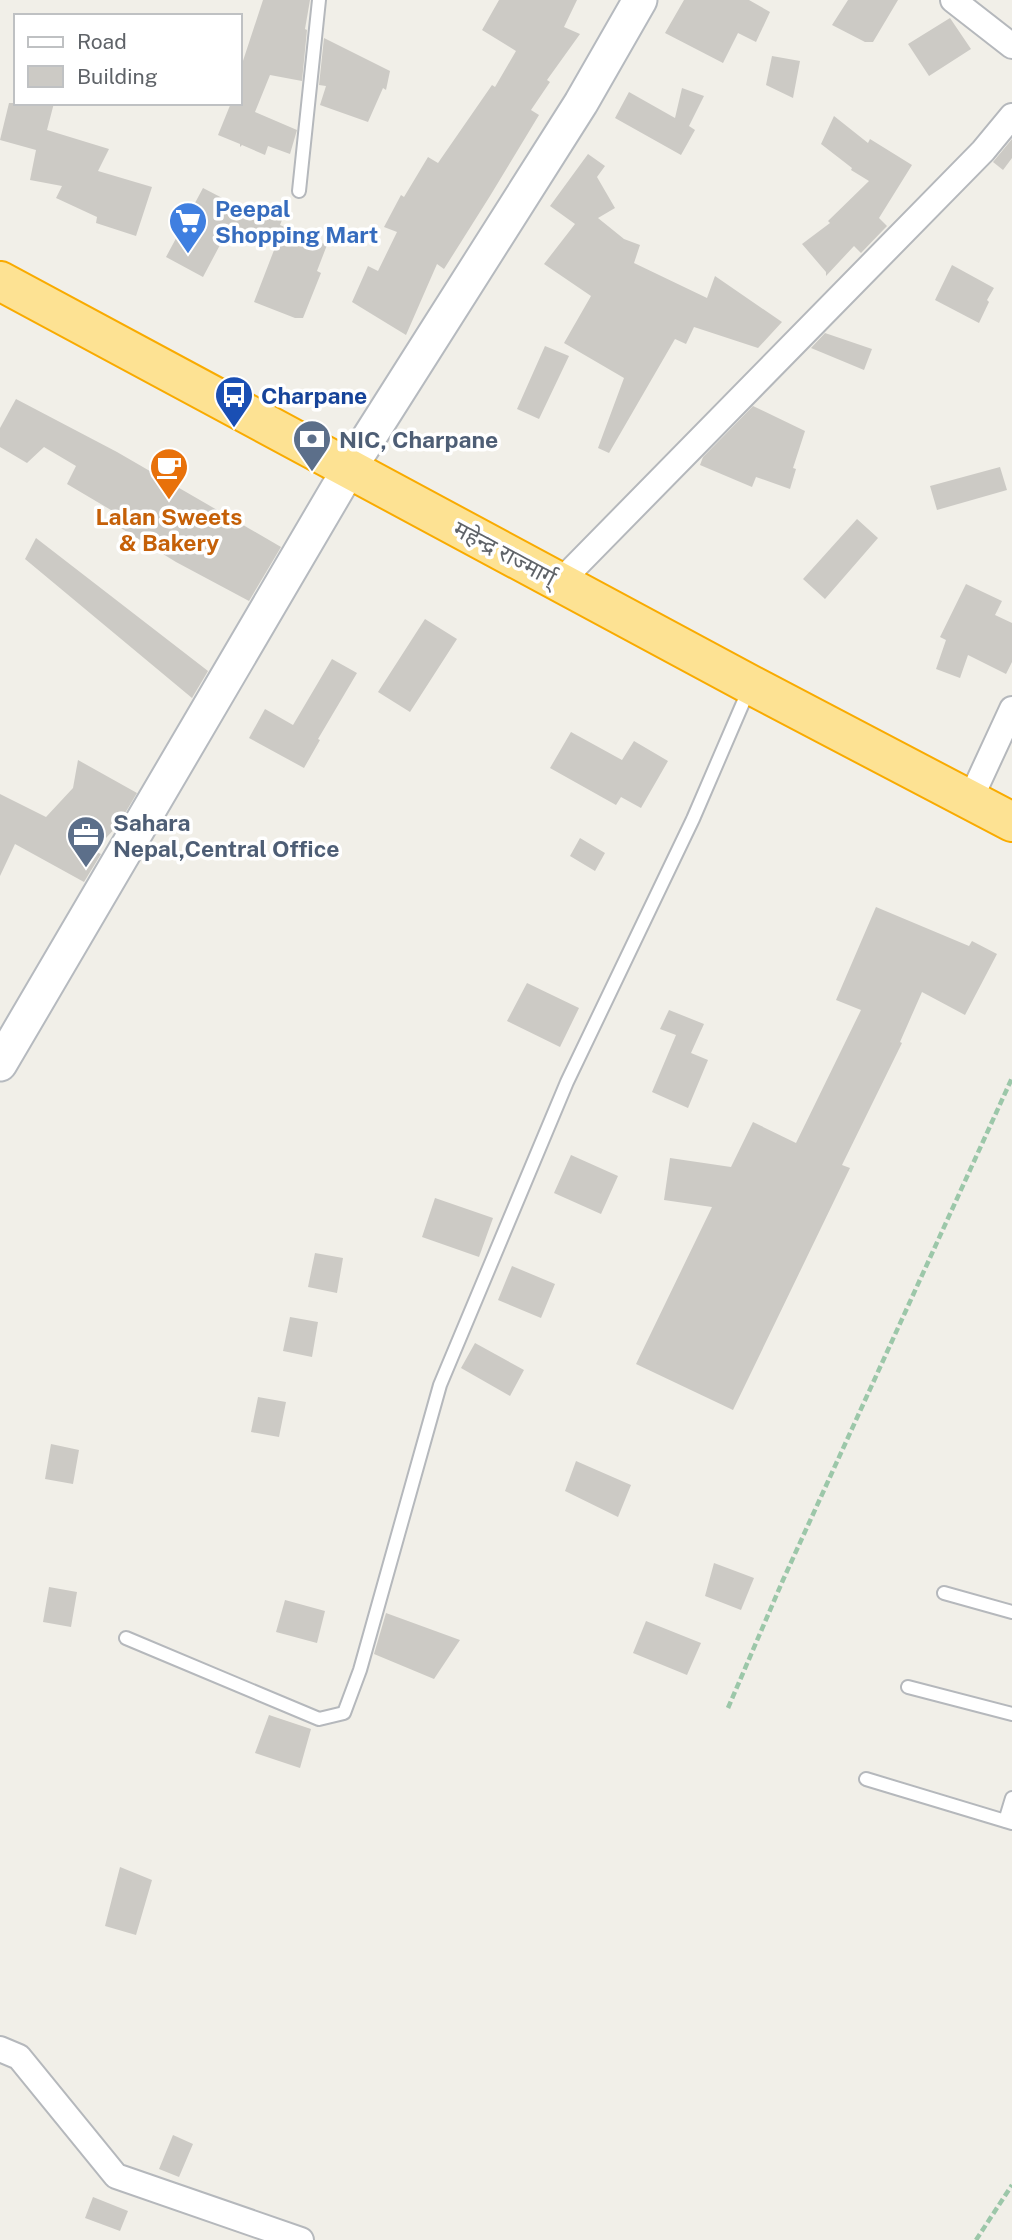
<svg xmlns="http://www.w3.org/2000/svg" width="1012" height="2240" font-family="'Public Sans','Noto Sans Devanagari',sans-serif">
<style>
.building{fill:#cccac5}
.lines{fill:none;stroke-linecap:round;stroke-linejoin:round}
.lane-casing{stroke:#b5b8bc;stroke-width:16}
.street-casing{stroke:#b5b8bc;stroke-width:28}
.secondary-casing{stroke:#b6babf;stroke-width:37}
.highway-casing{stroke:#f9ab00;stroke-width:42}
.path{stroke:#9cc7a9;stroke-width:4.5;stroke-dasharray:7 3.5;stroke-linecap:butt}
.lane{stroke:#fff;stroke-width:12}
.street{stroke:#fff;stroke-width:24}
.secondary{stroke:#fff;stroke-width:33}
.highway{stroke:#fde293;stroke-width:38}
.labels{text-anchor:middle;dominant-baseline:central;stroke-width:7;stroke-linejoin:round;paint-order:stroke}
.shop-label{font-size:23px;font-weight:bold;fill:#366cbe;stroke:#fff;text-anchor:start}
.transit-label{font-size:23px;font-weight:bold;fill:#164399;stroke:#fff;text-anchor:start}
.service-label{font-size:23px;font-weight:bold;fill:#4e5e75;stroke:#fff;text-anchor:start}
.food-label{font-size:23px;font-weight:bold;fill:#c56008;stroke:#fff}
.street-label{font-size:23px;fill:#5f6368;stroke:#fff}
</style>
<rect width="100%" height="100%" fill="#f1efe8"/>
<path class="building" d="M263 0H310L305 29 307 30 302 81 270 75 255 112 297 130 290 154 268 146 265 155 242 145 240 147V144L218 135 231 103H240V70Z
M499 0H577L564 27 580 34 547 80 550 82 531 110 539 115 490 196 444 269 437 264 406 335 352 302 368 266 378 271 397 232 384 227 401 195 404 197 428 157 438 163 492 85 495 87 516 51 482 30Z
M684 0H749L770 12 756 42 738 33 723 63 665 33Z
M848 0H898L873 42H865L832 25Z
M950 18 971 49 929 76 908 44Z
M324 38 390 71 386 90 383 88 368 122 320 105 326 86 319 85Z
M772 56 800 61 793 98 766 85Z
M682 88 704 96 689 126 695 130 681 155 615 118 629 92 675 118Z
M9 103H54L47 130 109 149 98 171 152 187 136 236 96 223 97 217 56 198 62 186 30 180 36 150 0 140Z
M834 116 868 143 870 139 912 165 879 218 887 226 861 253 854 246 826 276V272L802 244 830 223 828 221 869 181 851 170 852 168 821 144Z
M1012 139V158L1003 170 993 162Z
M588 154 605 166 597 177 615 208 598 218 624 239 640 245 634 263 707 298 715 276 782 322 758 348 694 327 686 344 675 339 609 453 598 448 624 378 564 343 591 296 544 264 575 224 550 206Z
M203 188 253 214 255 210 282 220 280 225 327 245 317 271 321 273 303 318H295L254 302 276 245 229 228 203 277 166 257Z
M952 265 994 288 987 300 989 302 979 323 935 300Z
M825 333 872 349 864 370 811 348Z
M545 346 569 356 539 419 517 409Z
M16 399 117 452 281 547 249 601 176 562 111 522 116 513 67 484 76 466 44 447 27 463 0 447V428Z
M753 406 805 431 793 468 796 469 790 489 756 477 752 487 700 465 703 457Z
M1000 467 1007 490 937 510 930 486Z
M857 519 878 538 825 599 803 579Z
M36 538 208 671 192 698 25 559Z
M966 584 1002 601 995 615 1012 623V662L1006 674 968 655 960 678 936 669 946 640 940 637Z
M425 619 457 639 410 712 378 692Z
M332 659 357 673 318 739 320 740 304 768 249 738 265 709 293 725Z
M571 732 622 760 634 741 668 761 641 808 621 797 616 805 550 768Z
M78 760 137 793 118 825 94 851 101 854 84 882 15 844 0 876V794L46 817 73 788Z
M580 838 605 853 595 871 570 856Z
M876 907 969 946 972 941 997 954 965 1015 922 992 900 1042 902 1043 842 1165 850 1168 733 1410 636 1364 712 1207 664 1200 670 1158 731 1167 753 1122 796 1143 861 1010 836 1000Z
M527 983 579 1008 560 1047 507 1021Z
M669 1010 704 1024 691 1053 708 1060 688 1108 652 1092 676 1035 660 1029Z
M571 1155 618 1176 601 1214 554 1193Z
M435 1198 493 1218 479 1257 422 1237Z
M315 1253 343 1258 337 1293 308 1287Z
M512 1266 555 1284 541 1318 498 1300Z
M290 1317 318 1322 312 1357 283 1351Z
M475 1343 524 1370 510 1396 461 1368Z
M258 1397 286 1402 279 1437 251 1432Z
M51 1444 79 1450 73 1484 45 1479Z
M576 1461 631 1485 618 1517 565 1491Z
M714 1563 754 1578 741 1610 705 1596Z
M49 1587 77 1592 71 1627 43 1622Z
M285 1600 325 1611 317 1643 276 1632Z
M386 1613 460 1640 434 1679 374 1654Z
M646 1621 701 1643 687 1675 633 1653Z
M269 1715 311 1729 300 1768 255 1753Z
M120 1867 152 1880 136 1935 105 1926Z
M173 2135 193 2144 179 2177 159 2169Z
M93 2197 128 2211 120 2231 85 2218Z"/>
<g class="lines">
<defs>
<path id="lane" d="M299 191 319 0
M944 1593 1012 1612
M126 1638 319 1719 344 1713 360 1670 440 1385 567 1082 693 819 749 689
M908 1687 1012 1714
M866 1779 1012 1823
M1005 1821 1012 1798"/>
<path id="street" d="M953 0 1012 46
M560 582 983 151 1012 116
M970 800 1012 709
M0 2049 19 2057 116 2176 301 2240"/>
<path id="secondary" d="M0 1064 349 469 581 103 640 0"/>
<path id="highway" d="M0 281 751 685 1012 822"/>
</defs>
<use href="#lane" class="lane-casing"/>
<use href="#street" class="street-casing"/>
<use href="#secondary" class="secondary-casing"/>
<use href="#highway" class="highway-casing"/>
<path class="path" d="M728 1708 783 1580 1012 1078
M976 2240 1012 2185"/>
<use href="#lane" class="lane"/>
<use href="#street" class="street"/>
<use href="#secondary" class="secondary"/>
<use href="#highway" class="highway"/>
</g>
<defs>
<symbol id="supermarket-pin" viewBox="-11 -11 22 30"><path d="M0 17L-7.5 6A9.5 9.5 0 1 1 7.5 6Z" fill="#3f7fe0" stroke="#fff"/><path d="M-6-5.5h2.5l.6 2H6L4.5 2H-2.5L-4.4-4H-6ZM-1.5 3.2a1.3 1.3 0 1 0 .1 0ZM3 3.2a1.3 1.3 0 1 0 .1 0Z" fill="#fff"/></symbol>
<symbol id="bus-pin" viewBox="-11 -11 22 30"><path d="M0 17L-7.5 6A9.5 9.5 0 1 1 7.5 6Z" fill="#1a4fb4" stroke="#fff"/><path d="M-5-6H5V4H4V6H2V4H-2V6H-4V4H-5ZM-3.5-4V0h7V-4ZM-3.5 1.2v1.5H-2V1.2ZM2 1.2v1.5H3.5V1.2Z" fill="#fff"/></symbol>
<symbol id="bank-pin" viewBox="-11 -11 22 30"><path d="M0 17L-7.5 6A9.5 9.5 0 1 1 7.5 6Z" fill="#5c6f8a" stroke="#fff"/><path d="M-6-4H6V4H-6ZM0-2.3a2.3 2.3 0 1 0 0 4.6a2.3 2.3 0 1 0 0-4.6Z" fill="#fff"/></symbol>
<symbol id="cafe-pin" viewBox="-11 -11 22 30"><path d="M0 17L-7.5 6A9.5 9.5 0 1 1 7.5 6Z" fill="#e8710a" stroke="#fff"/><path d="M-5.5-4.5H6V0H3Q3 3.5 0 3.5H-2.5Q-5.5 3.5-5.5 0ZM3-3.2v2h1.7v-2ZM-6 4.5H4V6H-6Z" fill="#fff"/></symbol>
<symbol id="office-pin" viewBox="-11 -11 22 30"><path d="M0 17L-7.5 6A9.5 9.5 0 1 1 7.5 6Z" fill="#5c6f8a" stroke="#fff"/><path d="M-6-3h4V-5.5h4V-3h4V5H-6ZM-1-4.5V-3h2v-1.5ZM-6 0V1H6V0Z" fill="#fff"/></symbol>
</defs>
<g fill-rule="evenodd">
<use href="#supermarket-pin" x="166" y="199" width="44" height="60"/>
<use href="#bus-pin" x="212" y="373" width="44" height="60"/>
<use href="#bank-pin" x="290" y="417" width="44" height="60"/>
<use href="#cafe-pin" x="147" y="445" width="44" height="60"/>
<use href="#office-pin" x="64" y="813" width="44" height="60"/>
</g>
<g class="labels">
<g class="shop-label">
<text x="215" y="208">Peepal<tspan x="215" dy="26">Shopping Mart</tspan></text>
</g>
<g class="transit-label">
<text x="261" y="395">Charpane</text>
</g>
<g class="service-label">
<text x="339" y="439">NIC, Charpane</text>
<text x="113" y="822">Sahara<tspan x="113" dy="26">Nepal,Central Office</tspan></text>
</g>
<g class="food-label">
<text x="169" y="516">Lalan Sweets<tspan x="169" dy="26">&amp; Bakery</tspan></text>
</g>
<g class="street-label">
<text transform="translate(505 553) rotate(28)">महेन्द्र राज्मार्ग्</text>
</g>
</g>
<rect x="14" y="14" width="228" height="91" fill="#ffffff" stroke="#bfc1c3" stroke-width="2"/>
<rect x="28" y="37" width="35" height="10" fill="#ffffff" stroke="#bfc1c3" stroke-width="2"/>
<text x="77" y="49" font-size="21" fill="#5f6368">Road</text>
<rect x="28" y="66" width="35" height="21" fill="#cccac5" stroke="#bfc1c3" stroke-width="2"/>
<text x="77" y="84" font-size="21" fill="#5f6368">Building</text>
</svg>
